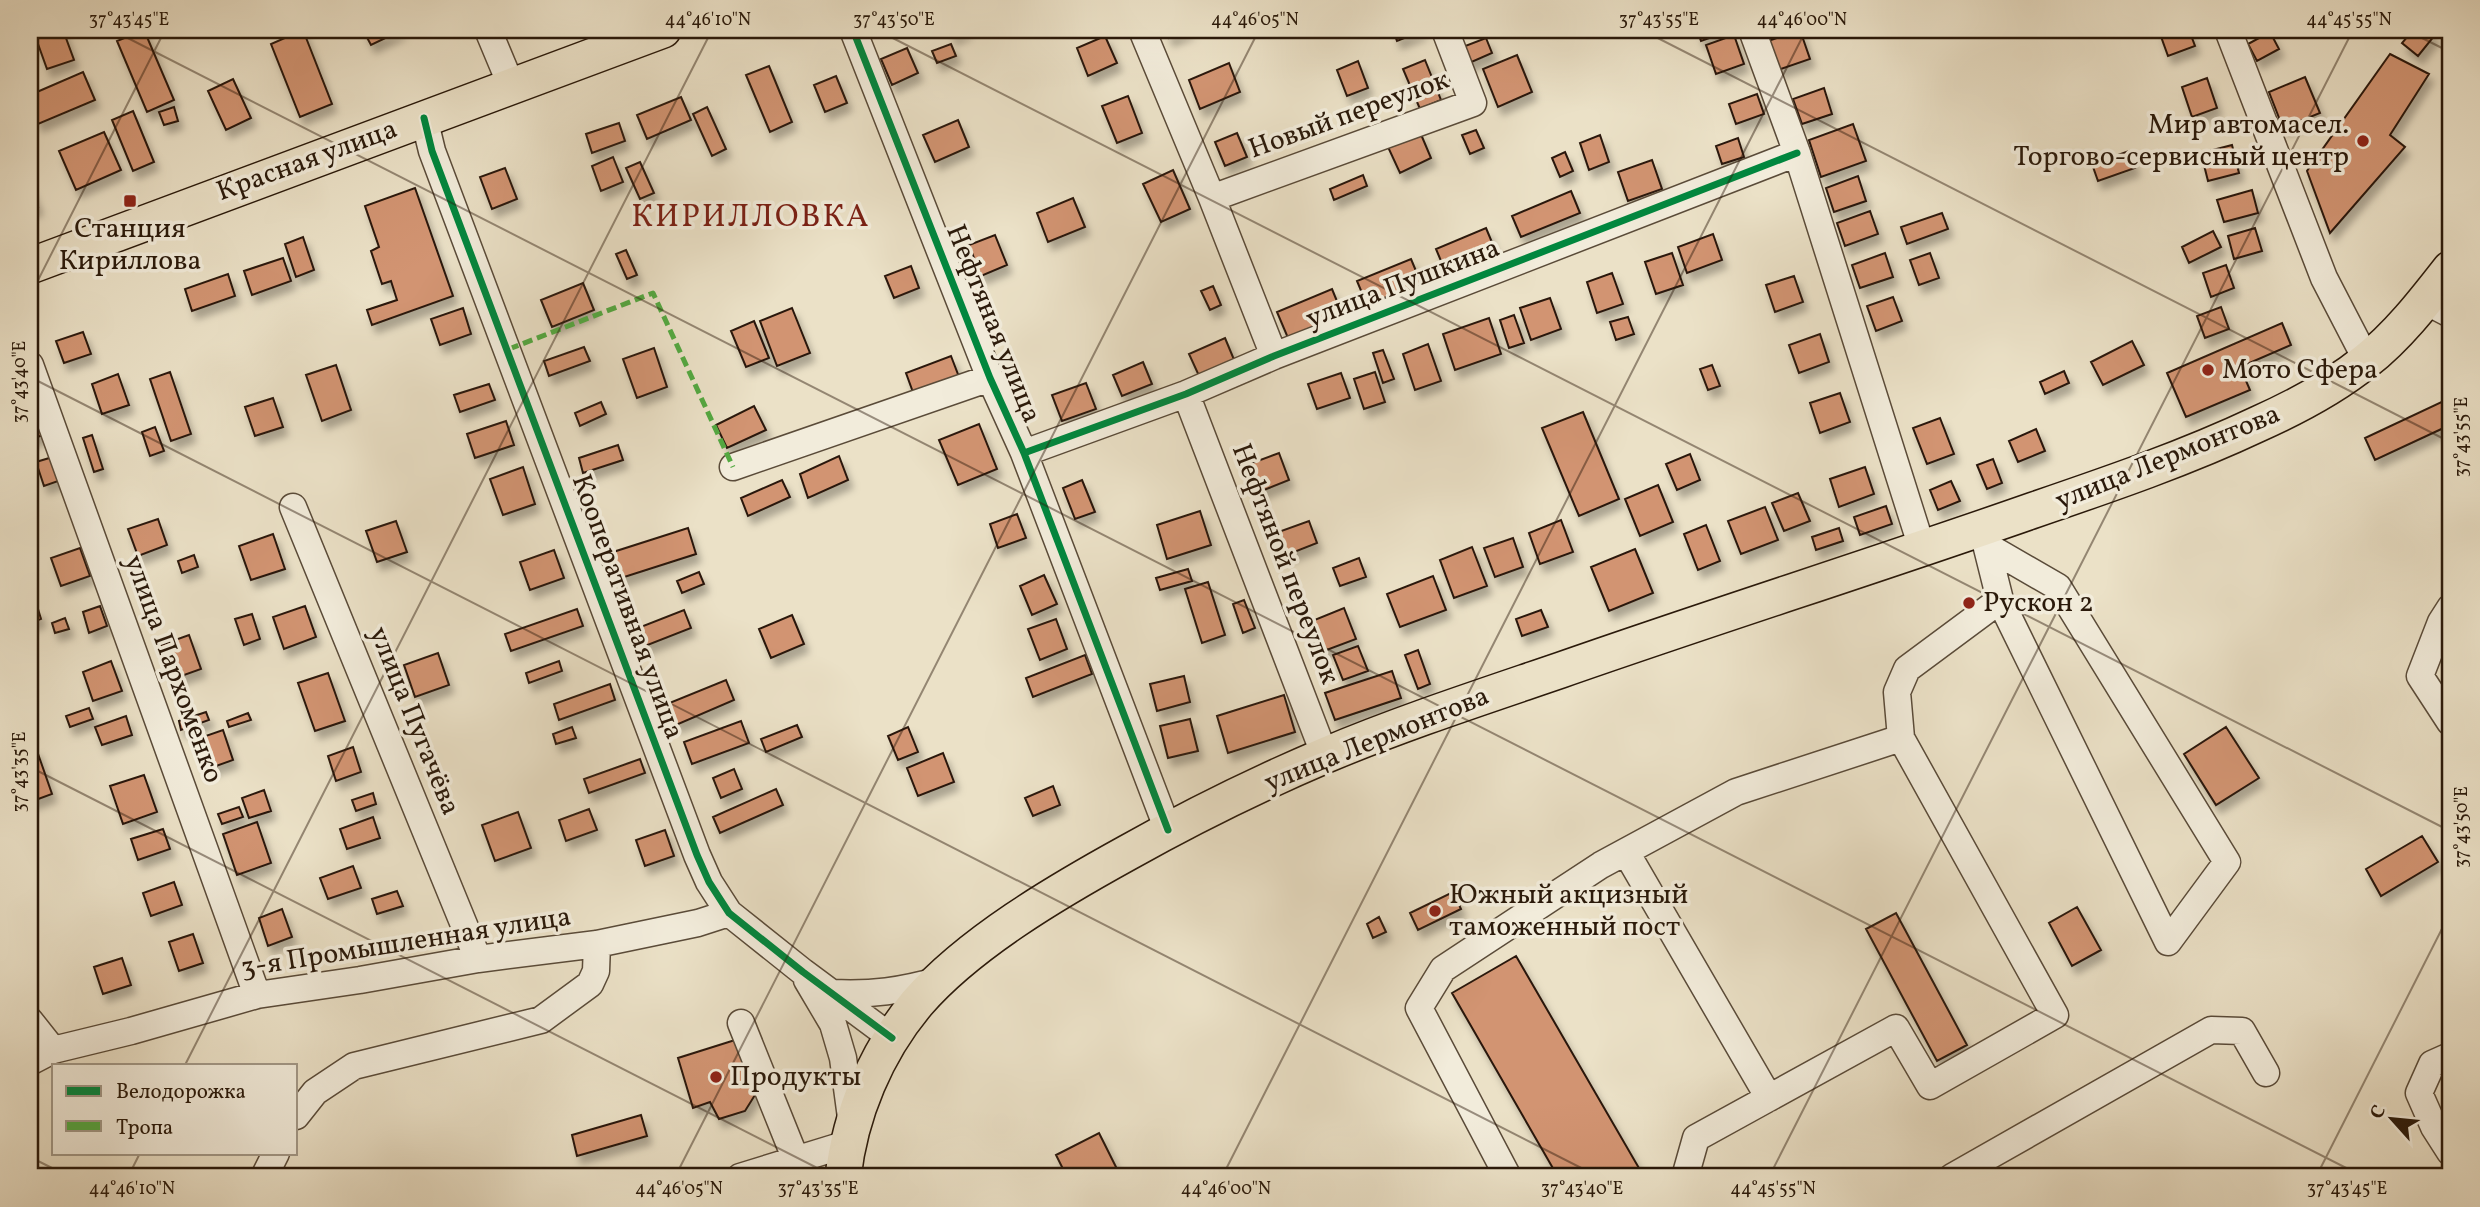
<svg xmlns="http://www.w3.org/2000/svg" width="2480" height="1207" font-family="Vollkorn,serif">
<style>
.building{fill:#d29472;stroke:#2a190a;stroke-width:2;filter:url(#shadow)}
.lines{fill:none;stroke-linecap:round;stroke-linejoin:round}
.minor-casing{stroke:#5a4b39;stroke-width:29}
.major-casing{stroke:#2a190a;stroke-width:38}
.minor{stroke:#f2ecdb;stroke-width:26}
.major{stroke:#ebe1c7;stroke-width:35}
.quiet{stroke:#53a941;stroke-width:5;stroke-dasharray:10 5;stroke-linecap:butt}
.cycleway-casing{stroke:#f2ecdb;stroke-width:11}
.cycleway{stroke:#00873e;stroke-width:7}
.ticks{fill:none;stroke:#2a190a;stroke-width:2;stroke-opacity:0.45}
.poi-dot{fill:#8f2418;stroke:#f2ecdb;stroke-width:2.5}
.labels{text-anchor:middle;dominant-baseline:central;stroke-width:7;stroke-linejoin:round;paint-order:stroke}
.street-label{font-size:28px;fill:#2a190a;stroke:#f2ecdb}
.poi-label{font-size:28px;fill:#2a190a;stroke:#f2ecdb;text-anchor:start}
.quarter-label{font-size:32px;letter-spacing:2px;fill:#7a1f14;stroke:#f2ecdb}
.neatline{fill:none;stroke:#2a190a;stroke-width:2.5}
.ticks-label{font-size:18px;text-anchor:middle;fill:#2a190a}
</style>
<defs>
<filter id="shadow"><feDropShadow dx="4.5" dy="8" stdDeviation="3.5" flood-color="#0004"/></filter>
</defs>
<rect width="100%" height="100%" fill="#ebe1c7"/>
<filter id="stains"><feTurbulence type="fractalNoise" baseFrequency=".00286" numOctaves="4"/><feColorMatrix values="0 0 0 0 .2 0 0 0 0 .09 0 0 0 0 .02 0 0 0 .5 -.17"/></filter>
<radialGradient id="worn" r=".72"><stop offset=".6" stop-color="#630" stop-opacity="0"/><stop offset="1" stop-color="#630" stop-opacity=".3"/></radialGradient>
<path class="building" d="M33 30H63L74 60 47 69Z
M144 30 174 100 147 112 117 41Z
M144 30 174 100 147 112 117 41Z
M303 30 332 104 300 117 271 44Z
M303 30 332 104 300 117 271 44Z
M363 30H402L371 45Z
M949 30H968L952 37Z
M1166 30H1190L1169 38Z
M1393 30H1422V31L1397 41Z
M1697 30H1732L1701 41Z
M1800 30 1810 59 1778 70 1768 41Z
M2162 30H2189L2195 46 2168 56 2159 31Z
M2413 30H2429L2435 35 2418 56 2402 43Z
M2270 32 2279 49 2257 61 2248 44Z
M1734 35 1744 64 1716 74 1706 45Z
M1105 36 1117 63 1088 76 1077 48Z
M1486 38 1492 53 1467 64 1460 48Z
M951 44 956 56 937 63 932 51Z
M907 48 918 73 892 85 881 59Z
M2390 54 2429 74 2390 135 2405 147 2330 233 2307 171Z
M1517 55 1532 92 1498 107 1483 69Z
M1425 60 1441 100 1420 109 1403 69Z
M1358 61 1368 88 1347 96 1337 70Z
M1229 63 1240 92 1200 109 1189 80Z
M769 66 792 122 770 132 746 75Z
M83 72 95 100 38 124 30 104V95Z
M836 76 847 103 825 112 814 85Z
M2305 77 2320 113 2283 128 2269 92Z
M2207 78 2217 108 2192 117 2182 87Z
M233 79 251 118 226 130 208 91Z
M1824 88 1832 114 1802 124 1793 99Z
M1757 94 1764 114 1736 124 1729 104Z
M1128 96 1142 133 1117 143 1102 106Z
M681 97 691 120 647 139 637 115Z
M174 107 178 121 164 125 159 112Z
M707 107 726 149 712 156 693 114Z
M133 111 154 162 133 171 112 120Z
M958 120 969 147 935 162 923 135Z
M619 123 625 141 592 153 586 134Z
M1853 124 1866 161 1821 177 1809 140Z
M1476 130 1484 148 1470 154 1462 135Z
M104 132 121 170 76 190 59 151Z
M104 132 121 170 76 190 59 151Z
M1420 132 1431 158 1400 173 1388 147Z
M1237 133 1247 157 1225 166 1215 142Z
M1600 135 1609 162 1589 170 1580 143Z
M1738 138 1744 157 1722 164 1716 146Z
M2232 145 2239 173 2208 181 2201 153Z
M2129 151 2135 168 2098 181 2092 164Z
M1565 152 1573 171 1560 177 1552 158Z
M613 157 623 182 601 191 592 166Z
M1652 160 1662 189 1628 201 1618 172Z
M640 162 654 193 640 199 626 168Z
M505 168 517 199 492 209 480 177Z
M1173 170 1190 209 1161 222 1143 184Z
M1363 175 1367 186 1334 200 1330 189Z
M1858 176 1866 201 1834 212 1826 188Z
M30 186 38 207 30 210Z
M415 188 453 296 372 325 367 310 397 300 391 281 382 284 371 251 379 247 365 206Z
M415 188 453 296 372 325 367 310 397 300 391 281 382 284 371 251 379 247 365 206Z
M2252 190 2258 213 2224 222 2217 200Z
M1571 191 1580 213 1521 237 1512 216Z
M1073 198 1085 227 1048 242 1037 213Z
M1870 211 1878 234 1845 246 1837 223Z
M1942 213 1948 229 1907 244 1901 227Z
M1486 228 1496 252 1446 273 1436 249Z
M2255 228 2262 251 2234 259 2228 236Z
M2213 231 2221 247 2189 263 2182 247Z
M1713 234 1722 260 1687 273 1678 247Z
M995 235 1007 265 981 276 969 245Z
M303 237 314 270 296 277 285 244Z
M626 250 637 275 627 279 616 254Z
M1672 253 1683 285 1656 294 1645 262Z
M1885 253 1893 277 1860 288 1852 265Z
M1930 253 1939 278 1919 285 1910 260Z
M283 258 291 281 252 295 244 271Z
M1411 259 1421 283 1367 305 1357 281Z
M2226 265 2234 288 2211 297 2203 273Z
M911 266 919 288 894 298 885 276Z
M1612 273 1623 304 1597 313 1587 282Z
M228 274 235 296 192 311 185 289Z
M1794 276 1803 302 1775 312 1766 285Z
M583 283 594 310 552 327 541 300Z
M1213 286 1221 305 1210 310 1201 291Z
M1332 289 1343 316 1288 338 1277 312Z
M1893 297 1902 321 1876 331 1867 306Z
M1550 298 1561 329 1531 340 1520 308Z
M2221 307 2229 329 2205 338 2197 316Z
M463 308 471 334 440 345 431 319Z
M792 308 810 353 777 366 760 321Z
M1514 315 1524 343 1509 348 1500 320Z
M1628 317 1634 334 1616 340 1610 322Z
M1489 318 1501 354 1455 370 1443 334Z
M754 321 769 358 746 367 731 331Z
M2282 323 2291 345 2240 367 2250 390 2186 417 2167 373Z
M83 332 91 354 64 363 56 341Z
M1820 334 1829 362 1799 373 1789 345Z
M1225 338 1235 362 1200 378 1189 354Z
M2132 341 2144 365 2103 385 2091 362Z
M1428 344 1441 381 1415 390 1403 354Z
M584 347 590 361 549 376 544 361Z
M654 348 667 387 637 398 623 359Z
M1383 350 1394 379 1383 383 1373 353Z
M951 356 959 377 914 395 906 373Z
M1143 362 1152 384 1122 396 1113 375Z
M336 365 351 410 322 421 306 375Z
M1712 365 1720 386 1708 390 1700 369Z
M2064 371 2069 383 2045 394 2040 382Z
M170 372 191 434 171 441 150 379Z
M1375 372 1385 402 1364 409 1354 379Z
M1341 373 1350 398 1317 409 1308 384Z
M118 374 129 405 102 414 92 384Z
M1086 383 1096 409 1062 421 1052 395Z
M489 384 495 400 460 412 454 395Z
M1840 393 1850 422 1820 433 1810 403Z
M273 398 283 427 255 436 245 407Z
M2450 398V425L2375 460 2365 438Z
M601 402 606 414 580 426 575 413Z
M754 406 766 430 727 448 716 425Z
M1583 412 1619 499 1579 516 1542 428Z
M1940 418 1954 454 1927 464 1913 428Z
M506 421 514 445 475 458 467 434Z
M45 422 48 433 30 440V427Z
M979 424 997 469 958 485 939 440Z
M155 427 164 451 150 456 142 432Z
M2036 429 2045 451 2018 462 2009 441Z
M92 435 103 469 94 472 83 438Z
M618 445 623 460 583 473 579 458Z
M1279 453 1289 480 1254 494 1244 466Z
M1690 454 1700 480 1677 490 1666 464Z
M56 456 64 479 44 486 36 462Z
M839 456 848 480 808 498 800 474Z
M1993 459 2002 483 1987 489 1977 465Z
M523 467 535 504 503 515 490 479Z
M1865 467 1874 494 1839 507 1830 479Z
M782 480 790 497 748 516 741 498Z
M1082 480 1095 512 1075 519 1063 488Z
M1951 481 1960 501 1938 510 1930 490Z
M1658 485 1673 522 1640 536 1625 499Z
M1798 493 1810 521 1784 531 1772 503Z
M1886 506 1892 524 1860 535 1854 517Z
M1765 507 1778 540 1741 554 1728 521Z
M1200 511 1211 545 1167 559 1157 525Z
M1017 514 1026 538 998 548 990 524Z
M158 519 167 545 138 556 128 529Z
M1561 520 1573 552 1540 564 1529 533Z
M396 521 407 552 377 562 366 531Z
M1309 521 1317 543 1279 558 1270 535Z
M1706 525 1720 561 1698 570 1684 534Z
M688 528 696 554 618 579 610 553Z
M1839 528 1843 541 1816 550 1812 537Z
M273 534 285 569 251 580 239 546Z
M1513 538 1523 567 1495 577 1484 548Z
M1472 547 1487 586 1454 598 1440 560Z
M80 548 90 576 61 586 51 558Z
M1635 549 1653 593 1609 611 1591 567Z
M554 550 564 578 530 590 520 562Z
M194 555 198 567 182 573 178 561Z
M1359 558 1366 577 1340 586 1333 568Z
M1188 569 1192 581 1160 590 1156 578Z
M699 572 704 584 682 593 677 581Z
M1044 575 1057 604 1032 615 1020 586Z
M1433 576 1446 610 1400 627 1387 594Z
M1208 582 1225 635 1202 643 1185 589Z
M1244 600 1255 628 1243 633 1233 604Z
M100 606 107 626 89 633 83 612Z
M305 606 316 637 284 649 273 617Z
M1344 608 1356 639 1324 651 1312 621Z
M38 609 41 619 30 623V612Z
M577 609 583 626 511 651 505 634Z
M684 610 691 628 645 646 638 628Z
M1541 610 1548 627 1522 636 1516 619Z
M252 614 260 639 244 645 235 619Z
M792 615 804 644 771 658 759 629Z
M65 618 69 629 55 633 52 623Z
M1056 619 1067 649 1040 660 1028 629Z
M189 635 201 669 173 679 161 645Z
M1358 646 1368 671 1343 680 1333 655Z
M1418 650 1430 684 1418 689 1405 655Z
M438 653 449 685 415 697 404 665Z
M1085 655 1092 674 1033 697 1026 678Z
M111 661 122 691 93 701 83 672Z
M559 661 562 671 529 683 526 673Z
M1392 671 1401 698 1335 720 1325 693Z
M328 673 345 721 315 731 298 683Z
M1184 676 1190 702 1157 711 1150 684Z
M726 680 734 700 676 725 667 704Z
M610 684 615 700 559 720 554 704Z
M1284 695 1295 732 1228 753 1217 716Z
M89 708 93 719 70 727 66 716Z
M206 712 209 720 181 730 179 721Z
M248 713 251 720 229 727 227 721Z
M126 716 132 735 102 745 95 727Z
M1190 719 1198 751 1168 758 1160 726Z
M741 721 749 743 692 764 684 742Z
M797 725 802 737 766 752 761 739Z
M572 727 576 738 556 744 553 734Z
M908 727 918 752 898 760 888 736Z
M2226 727 2259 778 2216 805 2184 754Z
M223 730 233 760 205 770 194 740Z
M353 747 361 772 336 781 328 756Z
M36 748 52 794 30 802V750Z
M943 753 954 782 918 796 907 768Z
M640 759 645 773 589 793 584 779Z
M734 769 742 789 721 798 713 778Z
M144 775 157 812 123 824 110 786Z
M1053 786 1060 805 1033 816 1025 798Z
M776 789 783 805 720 833 713 817Z
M264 790 271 811 249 818 242 798Z
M373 793 376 804 356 811 352 800Z
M239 807 243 817 222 824 218 814Z
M589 809 597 830 566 841 559 820Z
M518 812 531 848 495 861 482 825Z
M373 817 380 838 347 849 340 829Z
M257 822 271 863 237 875 223 834Z
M163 829 170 849 138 860 131 839Z
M665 830 674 856 645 866 636 840Z
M2422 836 2438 862 2381 896 2366 869Z
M353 866 361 888 328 899 320 878Z
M174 882 182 905 151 916 143 893Z
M397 891 403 906 377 914 372 899Z
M1453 892 1461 909 1418 930 1410 913Z
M2077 907 2101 950 2072 966 2049 923Z
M282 909 292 937 268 946 259 918Z
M1896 913 1967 1045 1937 1061 1866 929Z
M1379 917 1386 932 1373 938 1367 924Z
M193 934 203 963 179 971 169 942Z
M1516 956 1643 1175 1639 1177H1558L1452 993Z
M122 958 131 985 103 994 94 967Z
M735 1040 755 1095 745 1111 719 1119 710 1102 693 1108 678 1058Z
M641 1115 647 1136 577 1156 572 1135Z
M1099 1133 1121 1177H1067L1056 1155Z"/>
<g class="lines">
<defs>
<path id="minor" d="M488 30 511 85
M853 30 990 378 1024 453 1168 830
M1142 30 1212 198 1274 356
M1752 30 1797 153 1922 548
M2228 30 2324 278 2367 361
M424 118 432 151 697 855 709 882 729 913 803 972 892 1038
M1212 198 1473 103 1445 30
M2425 301 2450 314
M30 365 257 995
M1186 394 1325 756
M1024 453 1186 394 1274 356 1797 153
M733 467 990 378
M293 507 478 959
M1982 528 2000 600 2168 942 2227 862 2058 587 1987 546
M2450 608 2441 622 2420 676 2450 722
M1626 852 1769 1098
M807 980 833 1024 843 1058 852 1125
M832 993C872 995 901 991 940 980
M30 1021 53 1050
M741 1023 796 1160
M2450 1056 2432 1064 2419 1093 2434 1127 2450 1152
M30 1062 53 1050 131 1031 257 995 360 980 478 959 597 944 698 923 729 913
M296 1116 315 1092 354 1066 541 1020 590 984 596 971 597 944
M264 1177 276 1153
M740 1177 847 1144
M1508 1177 1419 1008 1443 969 1601 865 1736 792 1901 738
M1685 1177 1696 1138 1896 1028 1930 1086 2055 1015 1901 738 1897 692 1907 669 2000 600
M1952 1177 2211 1030 2242 1031 2266 1073"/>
<path id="major" d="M30 266 663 30
M843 1177C850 1114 876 1052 917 1003 969 943 1058 891 1127 853 1191 817 1258 784 1326 755 1402 723 1482 697 1561 670 1718 615 1877 565 2034 510 2110 484 2186 458 2258 424 2296 407 2334 387 2366 361 2398 336 2425 301 2450 269"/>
</defs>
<use href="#minor" class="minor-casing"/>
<use href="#major" class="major-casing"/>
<use href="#minor" class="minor"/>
<use href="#major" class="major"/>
<path class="quiet" d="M509 349 653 293 733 467"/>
<defs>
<path id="cycleway" d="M853 30 990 378 1024 453 1168 830
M424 118 432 151 697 855 709 882 729 913 803 972 892 1038
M1024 453 1186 394 1274 356 1797 153"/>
</defs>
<use href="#cycleway" class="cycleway-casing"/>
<use href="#cycleway" class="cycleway"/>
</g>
<path class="ticks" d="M112 30 2364 1177M877 30 2450 831M1642 30 2450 442M2406 30 2450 52M30 296 165 30M30 377 1599 1177M30 767 835 1177M185 1065 712 30M30 1157 70 1177M128 1177 140 1153M675 1177 1259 30M1222 1177 1806 30M1769 1177 2353 30M2316 1177 2450 913"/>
<g class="poi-dot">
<circle cx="2363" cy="141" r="7"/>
<rect x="123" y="194" width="14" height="14" rx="3.5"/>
<circle cx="2208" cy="370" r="7"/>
<circle cx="1969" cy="603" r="7"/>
<circle cx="1435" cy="911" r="7"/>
<circle cx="716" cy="1077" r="7"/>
</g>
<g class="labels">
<g class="street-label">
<text transform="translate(1349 115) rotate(-20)">Новый переулок</text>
<text transform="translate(307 161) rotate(-20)">Красная улица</text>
<text transform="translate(1403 284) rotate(-21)">улица Пушкина</text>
<text transform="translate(993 324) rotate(68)">Нефтяная улица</text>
<text transform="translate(2168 458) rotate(-22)">улица Лермонтова</text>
<text transform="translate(1285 564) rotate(69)">Нефтяной переулок</text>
<text transform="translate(627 607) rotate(70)">Кооперативная улица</text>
<text transform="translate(173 669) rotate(70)">улица Пархоменко</text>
<text transform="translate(414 721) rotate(68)">улица Пугачёва</text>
<text transform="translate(1377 740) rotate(-22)">улица Лермонтова</text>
<text transform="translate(406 943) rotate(-9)">3-я Промышленная улица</text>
</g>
<g class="poi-label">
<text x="2349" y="125" text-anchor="end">Мир автомасел.<tspan x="2349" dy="32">Торгово-сервисный центр</tspan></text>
<text x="130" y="229" text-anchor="middle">Станция<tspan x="130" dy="32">Кириллова</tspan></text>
<text x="2222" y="370">Мото Сфера</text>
<text x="1983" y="603">Рускон 2</text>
<text x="1449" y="895">Южный акцизный<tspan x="1449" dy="32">таможенный пост</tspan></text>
<text x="730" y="1077">Продукты</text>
</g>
<g class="quarter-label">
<text x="751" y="218">КИРИЛЛОВКА</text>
</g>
</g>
<rect width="2480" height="1207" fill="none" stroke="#ebe1c7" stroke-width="77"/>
<rect x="52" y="1064" width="245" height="91" fill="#f2ecdb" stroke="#a29887" stroke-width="2"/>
<rect x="66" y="1086" width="35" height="10" fill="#00873e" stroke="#a29887" stroke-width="2"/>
<text x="116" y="1098" font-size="21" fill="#2a190a">Велодорожка</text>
<rect x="66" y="1121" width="35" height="10" fill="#53a941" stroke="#a29887" stroke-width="2"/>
<text x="116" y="1134" font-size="21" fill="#2a190a">Тропа</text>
<g transform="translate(2392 1119) rotate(297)" stroke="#f2ecdb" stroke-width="5" paint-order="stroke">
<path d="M0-5L12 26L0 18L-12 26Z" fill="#2a190a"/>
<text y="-10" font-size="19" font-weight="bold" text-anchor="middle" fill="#2a190a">С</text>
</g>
<rect x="38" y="38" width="2404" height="1130" class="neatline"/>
<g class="ticks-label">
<text x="129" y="25">37°43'45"E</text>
<text x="708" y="25">44°46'10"N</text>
<text x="894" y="25">37°43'50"E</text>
<text x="1255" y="25">44°46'05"N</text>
<text x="1659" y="25">37°43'55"E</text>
<text x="1802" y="25">44°46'00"N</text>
<text x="2349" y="25">44°45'55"N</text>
<text transform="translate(19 382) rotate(-90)" y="6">37°43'40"E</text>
<text transform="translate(2461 437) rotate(-90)" y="6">37°43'55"E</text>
<text transform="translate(19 772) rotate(-90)" y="6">37°43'35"E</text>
<text transform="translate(2461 827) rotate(-90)" y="6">37°43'50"E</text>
<text x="132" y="1194">44°46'10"N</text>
<text x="679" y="1194">44°46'05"N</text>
<text x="818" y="1194">37°43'35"E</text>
<text x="1226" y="1194">44°46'00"N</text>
<text x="1582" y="1194">37°43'40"E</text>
<text x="1773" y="1194">44°45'55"N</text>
<text x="2347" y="1194">37°43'45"E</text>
</g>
<rect width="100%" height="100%" filter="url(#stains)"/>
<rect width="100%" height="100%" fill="url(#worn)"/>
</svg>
